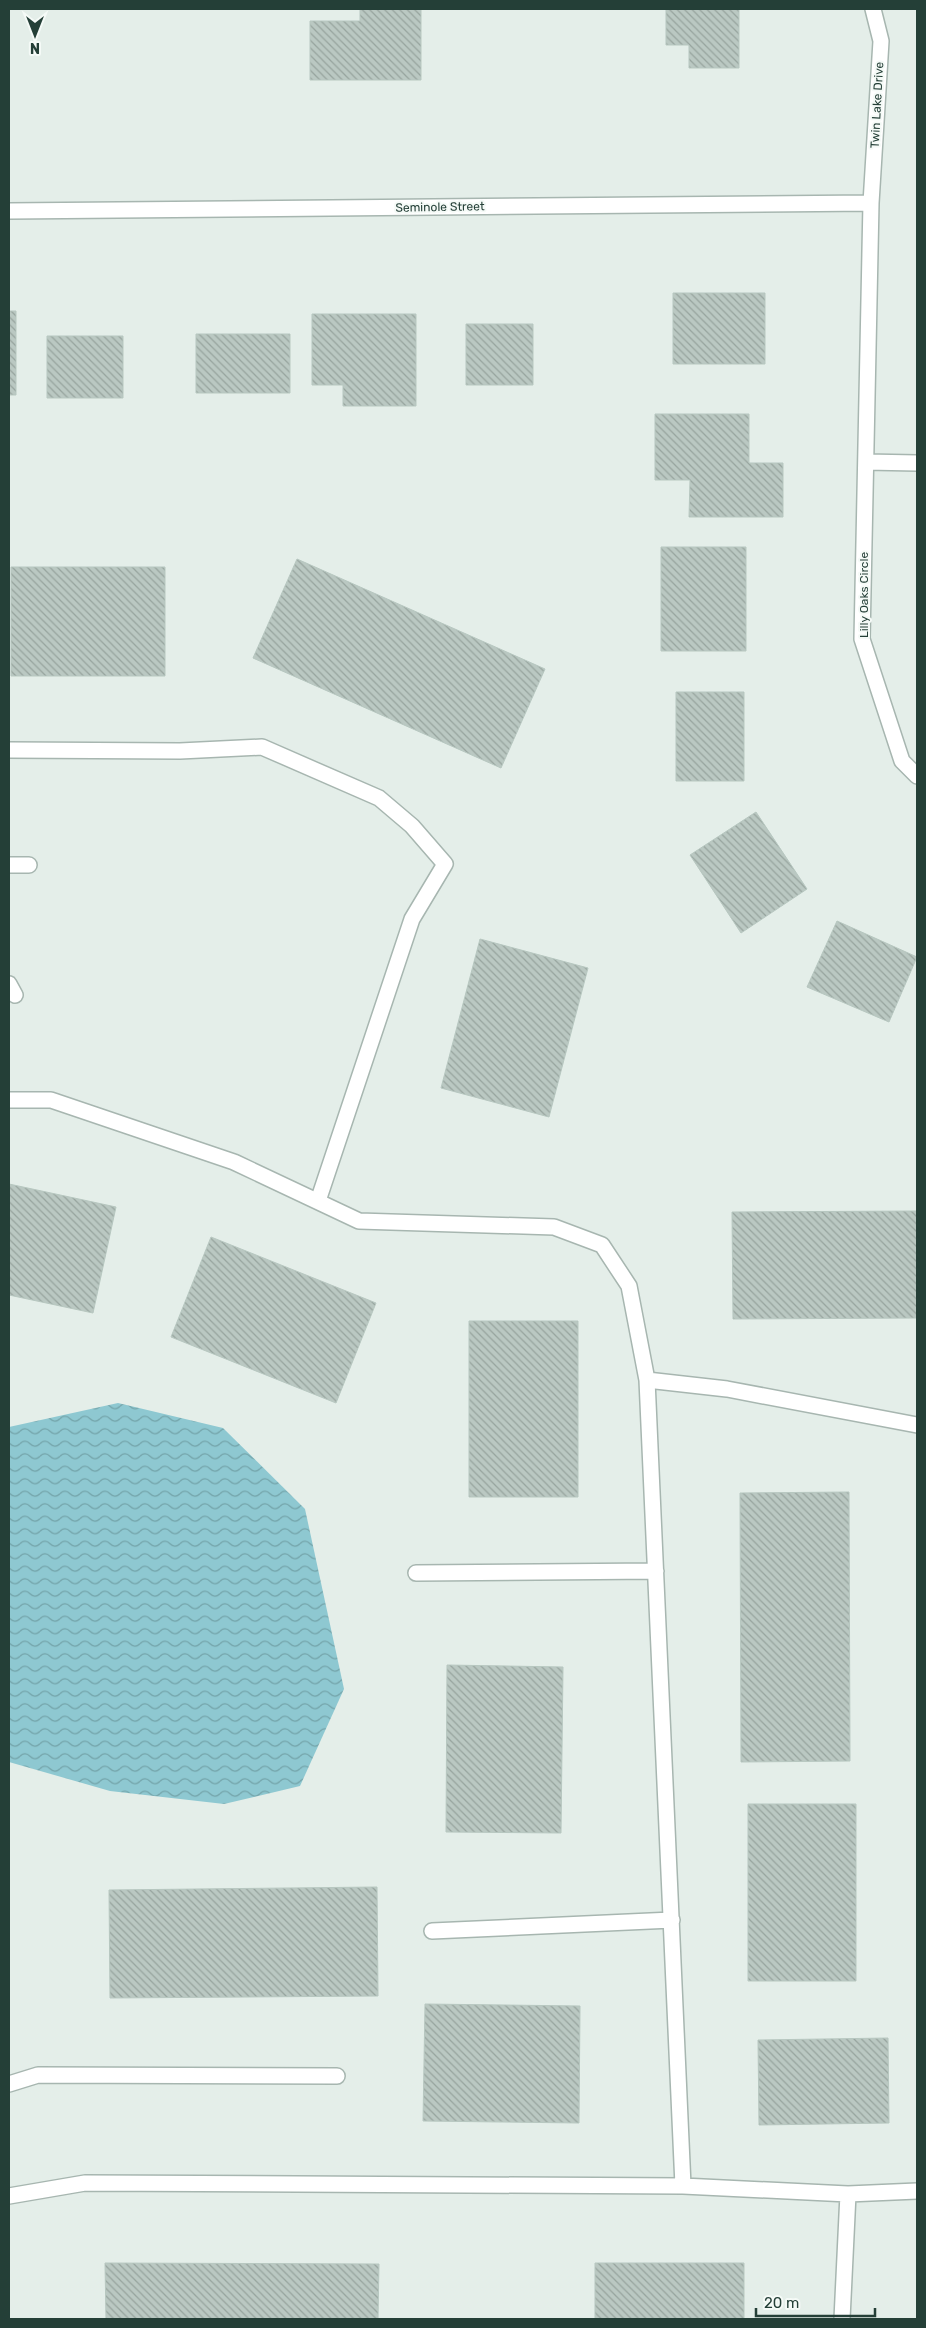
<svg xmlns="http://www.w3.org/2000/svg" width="926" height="2328" font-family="Rubik,sans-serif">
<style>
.water{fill:url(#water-waves)}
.building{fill:url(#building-back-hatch);stroke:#b7c7c0}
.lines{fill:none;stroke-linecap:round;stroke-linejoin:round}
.minor-casing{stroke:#a7b6b0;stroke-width:18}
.minor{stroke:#fff;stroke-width:15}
.labels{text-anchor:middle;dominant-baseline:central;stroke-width:4;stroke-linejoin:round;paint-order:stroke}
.street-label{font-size:12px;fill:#243f37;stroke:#f5faf7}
</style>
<defs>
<pattern id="water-waves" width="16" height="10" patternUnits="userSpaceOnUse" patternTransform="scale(1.25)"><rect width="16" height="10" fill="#8ec8d1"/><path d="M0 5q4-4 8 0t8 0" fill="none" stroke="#74a4aa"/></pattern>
<pattern id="building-back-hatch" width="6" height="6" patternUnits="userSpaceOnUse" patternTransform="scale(1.25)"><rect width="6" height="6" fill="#bac8c2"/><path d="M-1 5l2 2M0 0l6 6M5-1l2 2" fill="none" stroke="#97a49e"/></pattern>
</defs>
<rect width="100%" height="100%" fill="#e4eee9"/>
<path class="water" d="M118 1403 223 1428 305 1509 344 1689 300 1786 224 1804 110 1791 9 1762V1427Z"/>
<path class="building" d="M360 9H421V80H310V21H360Z
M666 9H739V68H689V45H666Z
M673 293H765V364H673Z
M9 311H16V395H9Z
M312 314H416V406H343V385H312Z
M466 324H533V385H466Z
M196 334H290V393H196Z
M47 336H123V398H47Z
M655 414H749V463H783V517H689L690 480H655Z
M661 547H746V651H661Z
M297 559 545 669 501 768 253 658Z
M11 567H165V676H11Z
M676 692H744V781H676Z
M756 812 807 889 741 933 690 855Z
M837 921 917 957 889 1022 807 987Z
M480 939 588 968 549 1117 441 1088Z
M9 1184 116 1207 93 1313 9 1295Z
M917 1211V1318L733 1319 732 1212Z
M211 1237 376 1303 336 1403 171 1337Z
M469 1321H578V1497H469Z
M849 1492 850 1761 741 1762 740 1493Z
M447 1665 563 1667 561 1833 446 1832Z
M748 1804H856V1981H748Z
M377 1887 378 1996 110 1998 109 1890Z
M425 2004 580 2006 579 2123 423 2121Z
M888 2038 889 2123 759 2125 758 2040Z
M105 2263 379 2264 378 2319H106Z
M595 2263H744V2319H595Z"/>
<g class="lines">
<defs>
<path id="minor" d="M873 9 881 41 871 203 862 639 902 761 917 776
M9 211 871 203
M866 462 917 463
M9 750 180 751 262 747 379 798 412 826 445 864 412 919 318 1201
M9 865H29
M9 984 15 995
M9 1100H51L234 1162 359 1221 554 1227 602 1245 629 1286 647 1380 683 2186
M647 1380 727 1389 917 1425
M416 1573 656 1571
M432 1931 672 1920
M9 2084 38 2075 337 2076
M9 2196 85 2183 683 2186 848 2194
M842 2319 848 2194 917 2191"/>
</defs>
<use href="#minor" class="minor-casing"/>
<use href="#minor" class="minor"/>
</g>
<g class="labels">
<g class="street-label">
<text transform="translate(877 105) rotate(-87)">Twin Lake Drive</text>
<text transform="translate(440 207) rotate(-1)">Seminole Street</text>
<text transform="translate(864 595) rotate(-90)">Lilly Oaks Circle</text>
</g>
</g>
<rect width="926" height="2328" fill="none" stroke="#243f37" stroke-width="20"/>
<g transform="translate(35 35) rotate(180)" stroke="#f5faf7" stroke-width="4" paint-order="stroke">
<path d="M0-4L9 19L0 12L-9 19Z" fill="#243f37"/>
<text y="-8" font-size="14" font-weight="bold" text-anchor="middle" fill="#243f37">N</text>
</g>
<path d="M756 2308v8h119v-8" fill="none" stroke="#243f37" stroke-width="2.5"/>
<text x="764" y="2308" font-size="15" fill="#243f37" stroke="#f5faf7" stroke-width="4" paint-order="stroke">20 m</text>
</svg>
